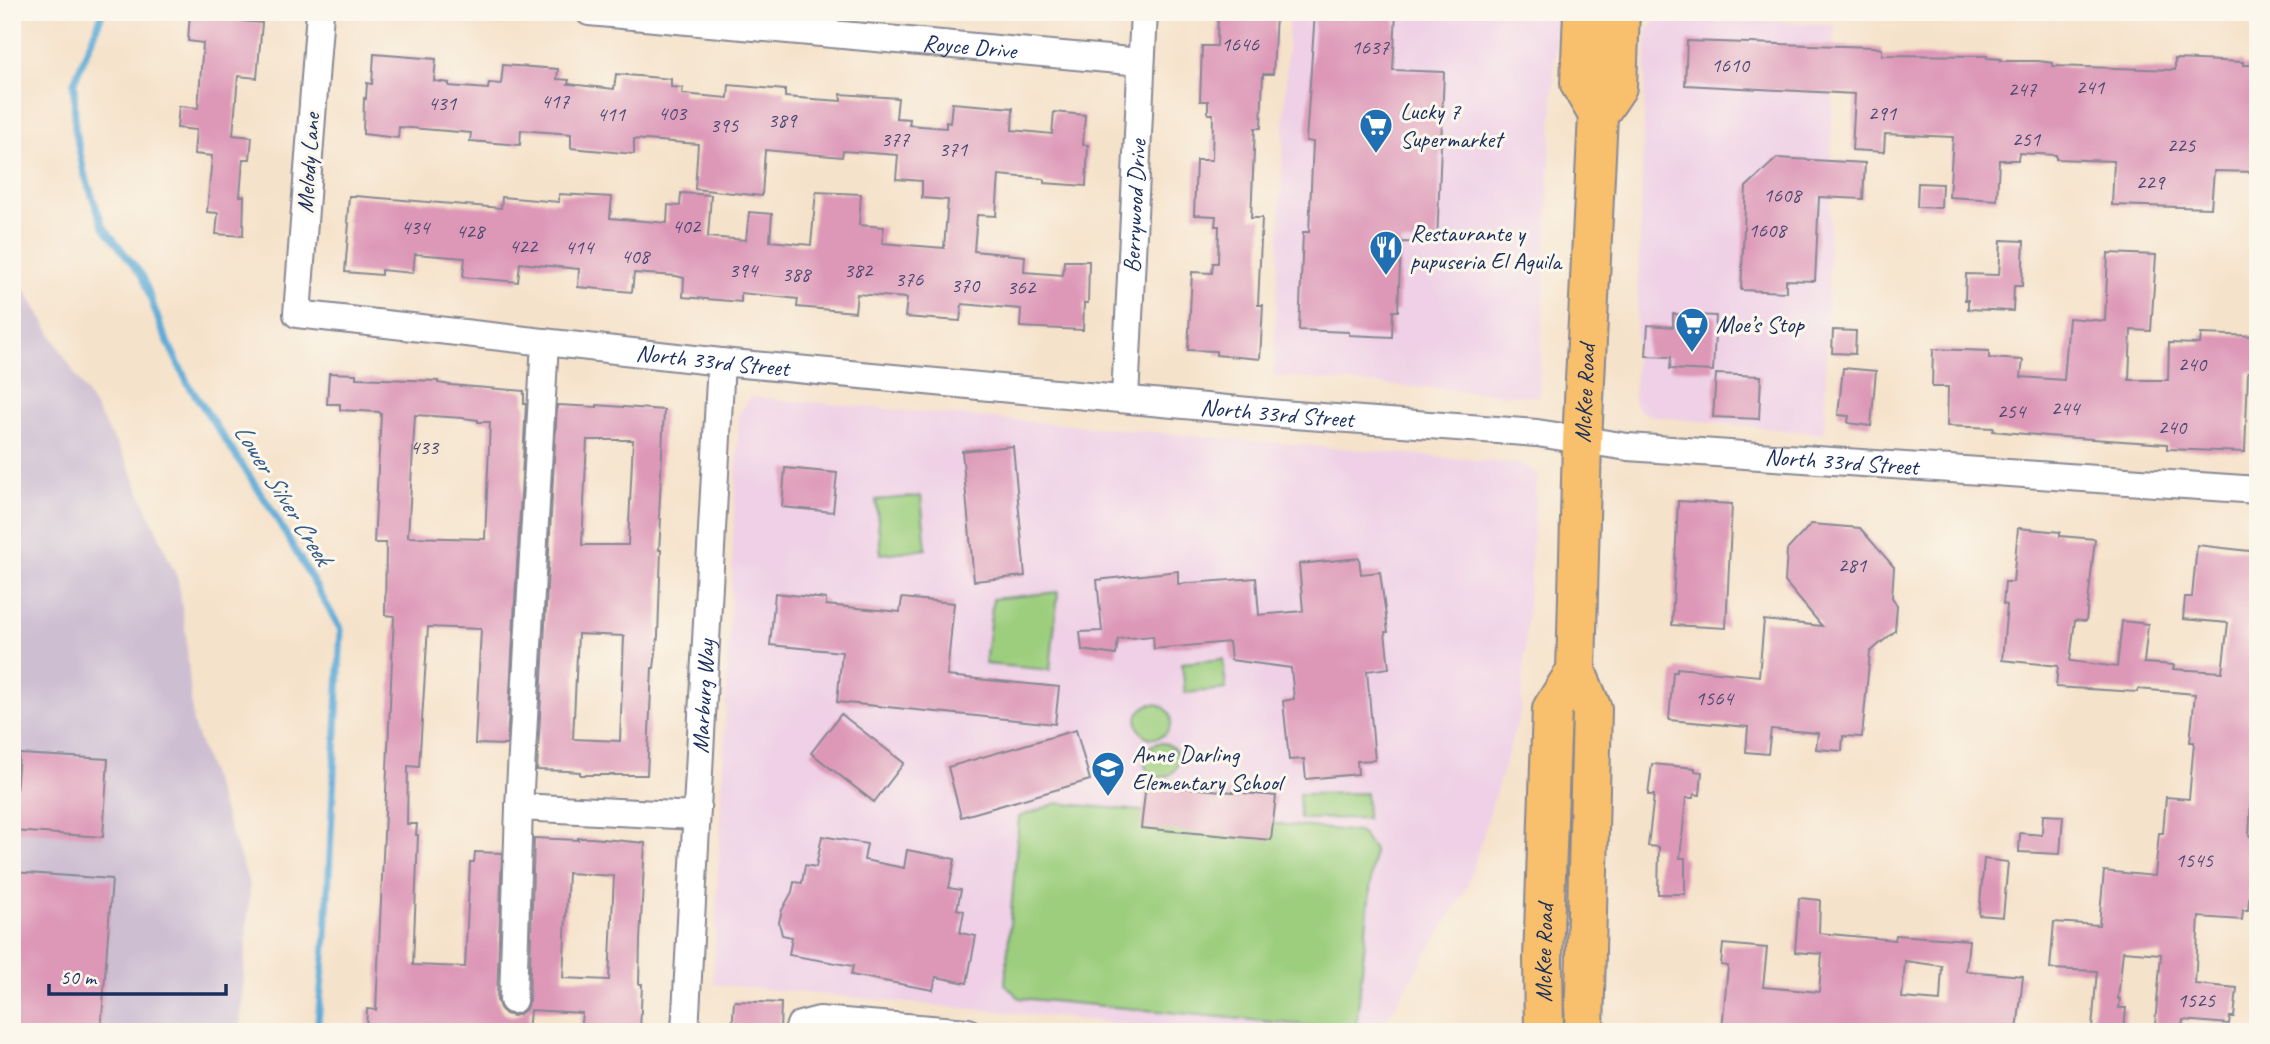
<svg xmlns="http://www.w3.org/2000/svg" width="2270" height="1044" font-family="Caveat,sans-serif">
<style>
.built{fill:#efd0e6}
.industrial{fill:#cdbed2}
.green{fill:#9cce7d;stroke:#5c7e6e;stroke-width:2}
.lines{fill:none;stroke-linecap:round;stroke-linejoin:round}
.stream{stroke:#5eabd7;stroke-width:7}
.building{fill:#dd98b7;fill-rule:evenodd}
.street-casing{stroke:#888894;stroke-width:30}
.primary-casing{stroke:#888894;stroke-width:42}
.street{stroke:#fff;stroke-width:26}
.primary{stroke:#f8bf6c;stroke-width:38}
.labels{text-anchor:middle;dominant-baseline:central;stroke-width:6;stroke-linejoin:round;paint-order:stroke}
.number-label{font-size:21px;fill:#4c4974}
.street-label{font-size:24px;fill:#1b2f5e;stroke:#fbf7ec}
.poi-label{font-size:24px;fill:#1b2f5e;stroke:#fbf7ec;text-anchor:start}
.water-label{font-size:26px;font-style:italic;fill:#325a88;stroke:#fbf7ec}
</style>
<rect width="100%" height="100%" fill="#fbf7ec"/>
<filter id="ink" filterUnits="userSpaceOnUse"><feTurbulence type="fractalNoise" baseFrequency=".0143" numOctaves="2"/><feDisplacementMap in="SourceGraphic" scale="14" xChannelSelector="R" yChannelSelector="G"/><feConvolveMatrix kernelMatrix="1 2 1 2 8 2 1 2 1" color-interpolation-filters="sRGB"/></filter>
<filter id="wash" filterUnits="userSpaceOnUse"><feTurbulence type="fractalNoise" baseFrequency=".00686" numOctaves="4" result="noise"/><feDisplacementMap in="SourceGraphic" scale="28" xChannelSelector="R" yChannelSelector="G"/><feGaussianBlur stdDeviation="1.57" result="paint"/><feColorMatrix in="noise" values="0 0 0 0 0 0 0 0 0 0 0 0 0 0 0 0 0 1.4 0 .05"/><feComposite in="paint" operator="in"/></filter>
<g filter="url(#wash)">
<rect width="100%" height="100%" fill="#f5e2ca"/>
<path class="built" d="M1289 12H1557L1539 397 1273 376Z
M1667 14 1835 25 1824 434 1652 416 1639 410 1634 402 1647 31 1655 19Z
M751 397 1521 464 1537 475 1521 710 1467 887 1379 1032H1209L713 984 739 413Z"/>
<path class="industrial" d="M12 268 126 460 178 580 186 635 193 724 250 886 240 1032H12Z"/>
<path class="green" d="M921 496 926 549 881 554 876 500Z
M1058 592 1050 670 985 664 993 599Z
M1223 659 1226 689 1185 693 1182 663Z
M1137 721a17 17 0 1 1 34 0a17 17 0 1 1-34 0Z
M1144 760a17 17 0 1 1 34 0a17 17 0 1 1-34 0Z
M1366 793 1367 818 1300 819 1299 794Z
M1057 803 1360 832 1374 850 1356 1030 1019 998 1005 984 1019 817Z"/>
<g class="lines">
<path class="stream" d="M103 12 74 82 75 129 84 173 103 226 143 277 162 330 188 384 270 507 341 630 326 935 317 1032"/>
</g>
<g id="blocks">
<path class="building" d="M190 12H243L242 21 262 23 257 78 238 76 233 135 252 137 250 159H243L240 196H244L243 236 216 234 218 213 207 212 212 156 194 154 196 130 177 128 179 106 198 108 203 43 188 41Z
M1218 12H1276L1273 74H1263L1261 128H1255L1251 218H1262L1258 305H1263L1260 359 1216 355V351L1188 350 1192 272 1212 273 1213 263H1218L1219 226H1215L1216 216 1194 215 1196 160H1212L1213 114H1208V101H1200L1202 46H1217Z
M1315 12H1396L1393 70 1444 72 1437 243 1401 242 1398 311H1393L1392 337 1349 335V332L1299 330 1303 232H1309L1313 142 1306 141Z
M1687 41 1873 47 1882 49V55L1987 56V58L2001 59 2000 61H2038L2053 63V66L2175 70V59L2243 62V65H2258V172L2214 171 2211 208 2112 205 2114 161 2056 159V155L2019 153 2018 160H1999L1997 200 1949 197 1953 137 1885 134 1884 152 1852 150 1855 94 1685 85Z
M374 54 436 59 434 81 449 83V86L488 89 489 83 501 84 503 65 558 69 557 79 569 80 568 84 614 89 616 74 671 79V87L683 88 682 94 728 98 729 85 785 90V97L841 101V94L898 98 896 118 910 119 909 125 946 128V122L950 123 952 103 1013 108 1012 130 1052 134 1054 112 1085 115 1083 145H1088L1086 186 1044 183V179L999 175 996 216 977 215 974 251 1025 256 1024 272 1063 275 1064 261H1089L1088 303H1084L1083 330 1020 327 1021 309 962 304 960 321 905 317 907 298 857 294 855 312 797 307 798 299 741 293V302L683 297 684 278 676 276 634 273 632 292 578 287 579 269 520 263 518 282 463 277 465 258 415 254 413 273 381 270V275L345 272 349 223 347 222 349 196H355L501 208 502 197 559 202V194L612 197 610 218 667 223 668 205 680 206 681 193 711 195 708 237 746 240 749 212 772 214 770 241 811 245 816 192 861 194 859 225 884 227 882 243 944 248 948 200 922 198V181L896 179 898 155 843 151 842 157 765 150 762 196 695 189 698 144 634 139V154L571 148V134L521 130 520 145 470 141 471 133 399 127 398 138 363 134 364 98 366 99 367 83 372 84Z
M1777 158 1865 163 1863 199 1819 197 1815 281 1786 280V292L1741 290 1746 187Z
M1918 183 1942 184 1941 208 1917 207Z
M2001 240 2024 241 2022 286H2014L2013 311 1968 309V300H1965L1966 274 1999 275Z
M2108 253 2156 255 2151 331 2131 330 2129 380H2168L2169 343 2200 344 2201 334 2258 336V372H2248L2245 452 2167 449V444L2047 436 1993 431 1994 428 1947 426 1948 387H1932L1933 349 1989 351V358L2023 360 2021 377 2064 380 2069 318 2105 321Z
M1673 314 1716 316 1713 371 1670 369 1671 357 1646 356 1648 325 1673 327Z
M1833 330 1856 331 1855 354 1832 353Z
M1843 368 1876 371 1871 426 1848 423 1849 416 1838 415Z
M329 373 356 374V378L438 381V383L450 385 524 391V404H526L507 745 475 744 481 629 428 627 419 767 408 766 407 824H417L416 835H418L413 965 465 967 470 862H474L475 852 502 853 497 1000 500 1008 505 1014 513 1016 520 1014 526 1009 529 1000 534 838 578 840V838H592L645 843 640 941 639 984H642L640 1032H580L582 1013 530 1010 528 1032H366L367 1009 376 1010 394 616 385 615 386 543H374L381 414 379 412 340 410V404H327ZM415 415 463 418 478 420V422H490L485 539 408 537ZM568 873 614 876 609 980 563 978Z
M1716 374 1761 376 1759 419 1713 417Z
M557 405 597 407V405L664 410 659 518 661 519 659 550H661L658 636 654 668H652L647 775H580V772L567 771 537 770ZM587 440H633L628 545H582ZM578 634 624 636 620 741 573 739Z
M1013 446 1025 576 974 581 962 451Z
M785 468 837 473 833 512 782 507Z
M1678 501 1732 504 1726 628 1672 625Z
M1811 524 1860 528 1894 567 1892 597 1897 606 1895 631 1870 652 1862 737 1843 736 1842 751 1816 749 1818 733 1771 729 1768 754 1746 752 1748 727 1669 720 1673 672H1677V668L1759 676 1764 620 1822 626 1785 582 1787 550Z
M2018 528 2060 532V536L2095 539 2086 621 2075 620 2070 661 2117 667 2122 621 2148 624 2144 663 2174 665 2173 669 2222 672 2228 623 2183 619 2185 597H2192L2197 545 2258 552V790L2257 800H2251L2249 836 2256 837 2248 910H2243L2242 920 2199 917 2195 984 2237 988 2234 1017H2230L2229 1024 2183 1020 2182 1027 2155 1025 2161 954 2123 951 2118 999H2120L2119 1008H2126L2124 1031 2092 1028 2097 971 2050 969 2054 922 2099 925 2104 871 2155 876 2159 833H2163L2166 797 2189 799 2194 742H2190L2195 694 2138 689 2137 692 2056 687 2058 666 2002 660 2007 605 2003 604 2005 582H2013Z
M1359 558 1361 574 1380 572 1388 632H1385L1389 668 1367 671 1375 760 1357 761 1358 774 1306 779 1304 759 1289 760 1283 701 1294 699 1291 668 1231 660 1229 642 1154 649 1153 636 1118 639 1116 655 1082 650 1080 632 1102 631 1097 580 1178 571V584L1256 578 1259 615 1303 611 1299 564Z
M775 593 826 599V605L900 612 902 598 954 603 947 676 1059 687 1055 724 837 702 842 652 770 645Z
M841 714 904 763 874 802 811 753Z
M1076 730 1090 780 961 817 948 767Z
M19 754 108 759 103 837 13 831Z
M1652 764 1695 768V771L1702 772 1700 795 1694 794 1693 798H1686L1680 858H1685V894H1658L1659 847 1648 846 1654 795H1648Z
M1146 784 1276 796 1271 840 1141 828Z
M2043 815 2063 816 2060 854 2019 852 2020 833 2042 835Z
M822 836 867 844 864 860 904 868 907 850 955 859 949 888 961 890 957 909 964 911 960 933 976 936 967 983 936 977 933 990 851 975 853 966 789 955 792 937 782 935 779 922 782 910 792 892 794 882 802 883 805 865 816 867Z
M1984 859 2008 862 2003 917 1979 915Z
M12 872 112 879 101 1032H12Z
M1799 898 1820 900 1819 933 1895 940 1896 935 1969 940 1966 971 2023 976 2017 1032 1850 1030V1032H1815L1753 1026V1031L1722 1029 1728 966 1721 965 1723 944 1767 948 1763 987 1819 992 1822 954 1795 952ZM1905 961 1942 966 1940 1001 1902 998Z
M734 1001 781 1003 780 1032H732Z"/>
</g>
</g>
<g filter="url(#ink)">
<use href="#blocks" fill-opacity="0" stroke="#888894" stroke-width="2"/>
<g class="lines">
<defs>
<g id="street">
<path id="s1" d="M320 12 297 314 721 362 1281 414 1537 433 1628 447 2258 490"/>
<path id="s2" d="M589 12 1141 62"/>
<path id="s3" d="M1125 398 1144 12"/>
<path d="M519 807 696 816"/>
<path d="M513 1000 519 807 545 342"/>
<path id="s4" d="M685 1032 721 362"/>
<path d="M798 1032 800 1025 819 1020 968 1032"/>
</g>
<g id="primary">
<path d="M1583 12 1580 84 1598 115"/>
<path id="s5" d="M1544 1032 1543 959 1552 709 1576 671"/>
<path id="s6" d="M1584 1032 1592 709 1576 671 1582 442 1598 115 1617 87 1620 12"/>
</g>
</defs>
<use href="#street" class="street-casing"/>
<use href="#primary" class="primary-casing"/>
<use href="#street" class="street"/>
<use href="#primary" class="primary"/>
</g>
</g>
<defs>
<symbol id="supermarket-pin" viewBox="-11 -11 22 30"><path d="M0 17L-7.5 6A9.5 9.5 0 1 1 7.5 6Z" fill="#1f6fb2" stroke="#fbf7ec"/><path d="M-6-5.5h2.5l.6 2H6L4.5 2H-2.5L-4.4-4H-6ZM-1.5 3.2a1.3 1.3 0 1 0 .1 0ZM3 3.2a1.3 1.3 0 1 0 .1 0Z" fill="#fff"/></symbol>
<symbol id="restaurant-pin" viewBox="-11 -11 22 30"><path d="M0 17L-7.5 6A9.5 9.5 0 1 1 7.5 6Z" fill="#1f6fb2" stroke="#fbf7ec"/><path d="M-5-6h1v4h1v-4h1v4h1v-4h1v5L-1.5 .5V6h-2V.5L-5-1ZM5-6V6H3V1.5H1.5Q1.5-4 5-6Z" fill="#fff"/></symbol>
<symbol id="school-pin" viewBox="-11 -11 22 30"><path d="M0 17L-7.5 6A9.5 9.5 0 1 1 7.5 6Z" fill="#1f6fb2" stroke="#fbf7ec"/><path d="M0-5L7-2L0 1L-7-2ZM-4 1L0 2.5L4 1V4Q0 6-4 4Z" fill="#fff"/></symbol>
</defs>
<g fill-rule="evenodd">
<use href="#supermarket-pin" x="1357" y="106" width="38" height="52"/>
<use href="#restaurant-pin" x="1367" y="228" width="38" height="52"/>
<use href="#supermarket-pin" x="1673" y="305" width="38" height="52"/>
<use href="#school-pin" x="1089" y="749" width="38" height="52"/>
</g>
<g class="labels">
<g class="number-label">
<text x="1240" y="44">1646</text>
<text x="1370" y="47">1637</text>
<text x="1730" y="65">1610</text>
<text x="2090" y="87">241</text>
<text x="2022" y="89">247</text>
<text x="555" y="101">417</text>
<text x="442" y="103">431</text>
<text x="672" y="113">403</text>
<text x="1882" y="113">291</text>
<text x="611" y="114">411</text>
<text x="782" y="120">389</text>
<text x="724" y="125">395</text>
<text x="895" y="139">377</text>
<text x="2026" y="139">251</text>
<text x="2181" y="145">225</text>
<text x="953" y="149">371</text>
<text x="2150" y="182">229</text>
<text x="1782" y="195">1608</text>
<text x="686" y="226">402</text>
<text x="415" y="227">434</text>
<text x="1767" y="230">1608</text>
<text x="470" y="231">428</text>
<text x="523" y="246">422</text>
<text x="579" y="247">414</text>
<text x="635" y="256">408</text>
<text x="743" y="270">394</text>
<text x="858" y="270">382</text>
<text x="796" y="274">388</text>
<text x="909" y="279">376</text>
<text x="965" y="285">370</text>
<text x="1021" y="287">362</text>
<text x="2192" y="364">240</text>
<text x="2065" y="408">244</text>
<text x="2011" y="411">254</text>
<text x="2172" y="427">240</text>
<text x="424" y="447">433</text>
<text x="1852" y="565">281</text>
<text x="1714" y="698">1564</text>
<text x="2194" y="860">1545</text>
<text x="2196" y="1000">1525</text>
</g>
<g class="street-label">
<text stroke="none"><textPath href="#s2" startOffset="382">Royce Drive</textPath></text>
<text transform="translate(308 163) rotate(-86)">Melody Lane</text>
<text stroke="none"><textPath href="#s3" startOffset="192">Berrywood Drive</textPath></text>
<text stroke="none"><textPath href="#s1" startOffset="721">North 33rd Street</textPath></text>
<text stroke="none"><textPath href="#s6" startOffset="642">McKee Road</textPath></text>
<text stroke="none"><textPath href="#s1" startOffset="1288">North 33rd Street</textPath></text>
<text stroke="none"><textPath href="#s1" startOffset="1855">North 33rd Street</textPath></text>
<text stroke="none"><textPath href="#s4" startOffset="336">Marburg Way</textPath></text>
<text stroke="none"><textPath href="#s5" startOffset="79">McKee Road</textPath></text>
</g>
<g class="poi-label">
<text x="1400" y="111">Lucky 7<tspan x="1400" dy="28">Supermarket</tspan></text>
<text x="1410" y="233">Restaurante y<tspan x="1410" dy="28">pupuseria El Aguila</tspan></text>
<text x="1716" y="324">Moe’s Stop</text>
<text x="1132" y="754">Anne Darling<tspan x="1132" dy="28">Elementary School</tspan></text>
</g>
<g class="water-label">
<text transform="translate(283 494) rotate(58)">Lower Silver Creek</text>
</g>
</g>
<rect width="2270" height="1044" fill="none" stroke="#fbf7ec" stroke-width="42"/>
<path d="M49 984v10h177v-10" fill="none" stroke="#1b2f5e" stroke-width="3.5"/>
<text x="60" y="984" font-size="21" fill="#1b2f5e" stroke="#fbf7ec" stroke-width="5" paint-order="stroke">50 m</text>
</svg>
